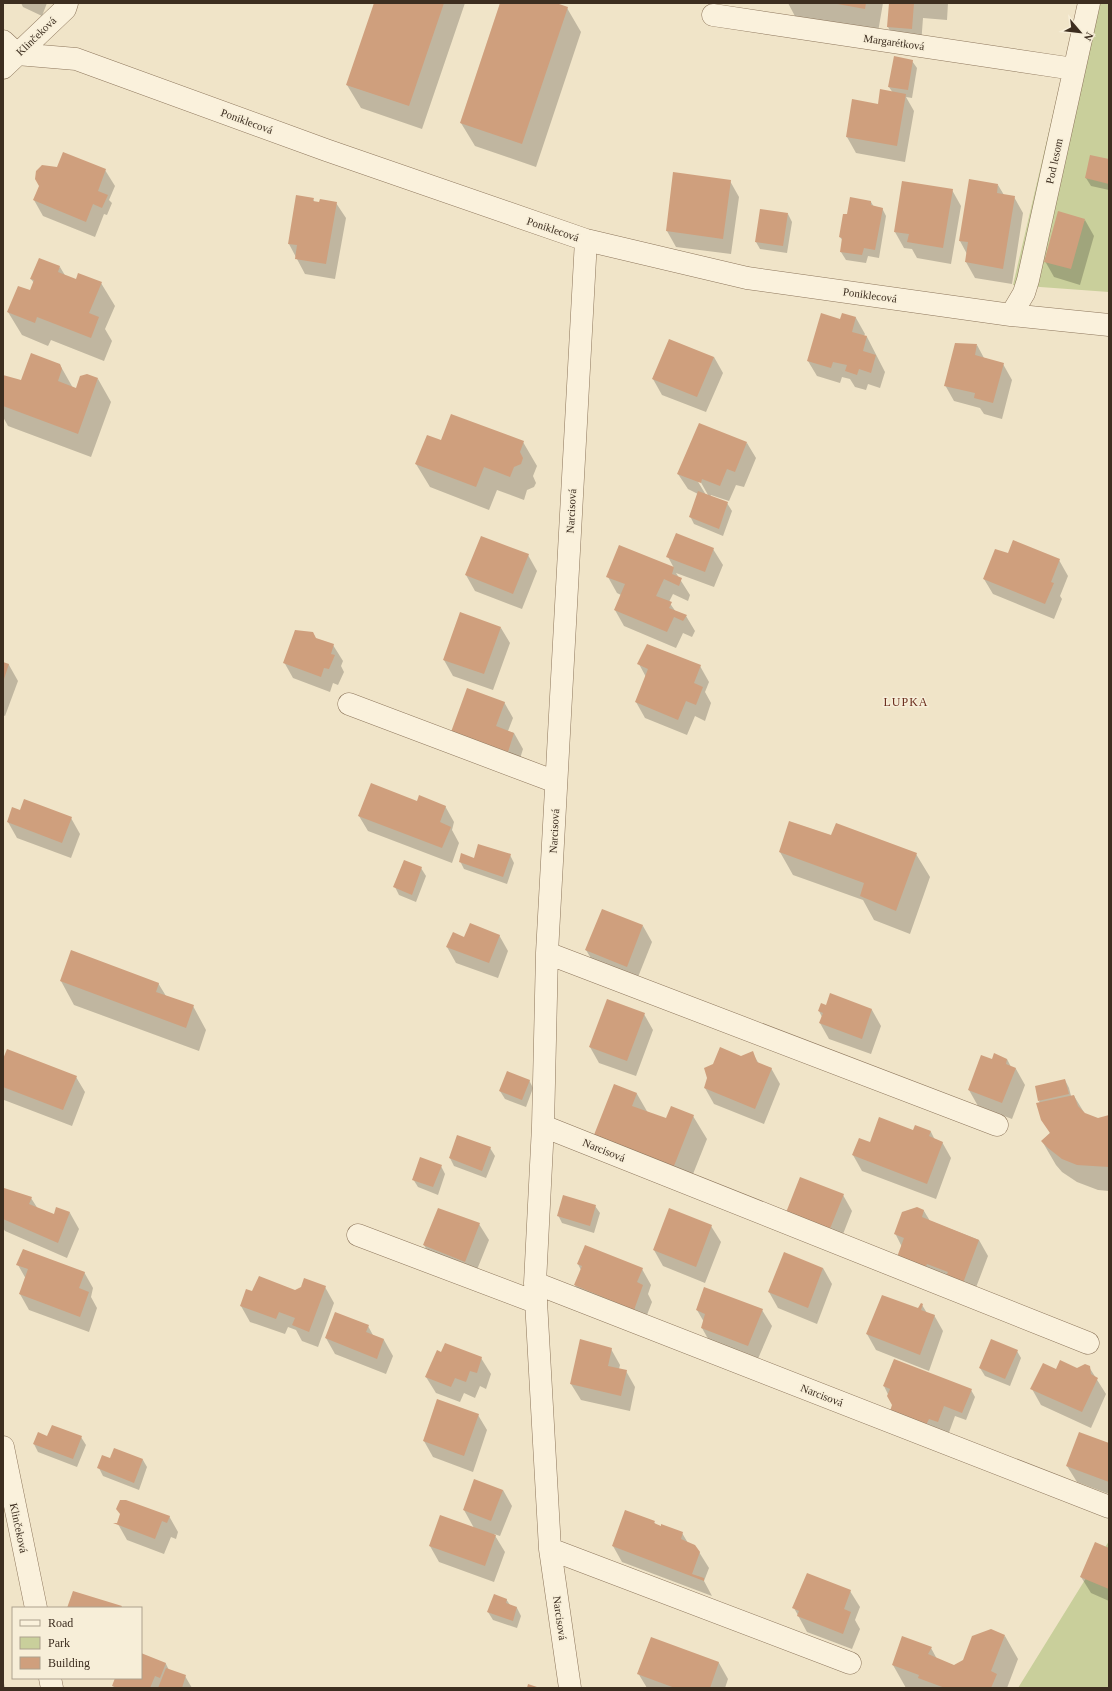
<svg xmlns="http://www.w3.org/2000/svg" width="1112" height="1691" font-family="Georgia,serif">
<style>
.green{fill:#c9cf9b}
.shadow{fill:#0003;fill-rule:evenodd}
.building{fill:#cf9f7d}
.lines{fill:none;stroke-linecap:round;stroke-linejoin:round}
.minor-casing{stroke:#8d765c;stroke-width:23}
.minor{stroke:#faf1dc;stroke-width:22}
.labels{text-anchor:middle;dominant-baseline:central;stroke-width:3;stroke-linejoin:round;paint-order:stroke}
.street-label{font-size:11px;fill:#3d2e20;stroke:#f7eed8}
.neighbourhood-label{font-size:12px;letter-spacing:1px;fill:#6b2e1e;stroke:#f7eed8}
</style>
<rect width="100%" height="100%" fill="#f0e4c8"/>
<path class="green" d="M1079 3H1109V292L1013 285Z
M1109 1541V1688H1018Z"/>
<path class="shadow" d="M21 3H47L42 16 23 7Z
M375 3H465L422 129 361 108 347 85Z
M501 3H553L567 8 581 32 536 167 475 146 461 123Z
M788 3H883L878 32 797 20Z
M890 3H948L947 20 923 18 921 45 897 43 888 27Z
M912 61 917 68 912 98 906 97 914 111 905 162 856 153 847 137 893 93 889 87Z
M1109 160V190L1091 186 1086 178Z
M105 170 115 186 109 200 112 203 107 215 104 214 95 237 43 216 34 200 40 186Z
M730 181 739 197 731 254 676 247 667 231Z
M998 185 1004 195 1014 197 1023 213 1012 284 975 278 966 262 967 254 960 241Z
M952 190 961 206 951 264 917 258 912 249 904 248 895 232Z
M313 199 315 203H336L346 218 335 279 305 274 289 244Z
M871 202 874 207 882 208 886 216 879 258 868 256 866 263 846 260 841 252 843 241 840 237 847 215Z
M788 214 792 222 787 253 760 249 756 242Z
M1085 220 1094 236 1080 285 1054 277 1045 261Z
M60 267 66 277 76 281 101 283 115 306 105 329 112 341 104 361 51 340 48 346 22 335 8 312 31 291 34 283 31 279Z
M856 318 865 334 864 336 867 337 885 372 880 388 868 384 866 390 855 387 850 379 842 377 840 383 817 376 808 361 841 320Z
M977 345 984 358 1003 364 1012 380 1002 419 984 414 980 408 954 401 945 385Z
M714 357 723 373 706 412 662 395 653 379Z
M60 365 73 388 77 390 98 379 111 402 91 457 8 426 3 417V376L22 381Z
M441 442H523L537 466 533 476 536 483 534 487 527 490 524 500 497 490 489 510 430 487 416 464Z
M747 443 756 458 744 487 736 485 729 501 711 495 710 497 727 503 732 511 723 536 694 524 690 516 698 494 688 489 678 474ZM699 479 708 495H706L697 480Z
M619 546 674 568 668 557 713 549 723 565 714 587 676 573 690 595 688 601 673 594 669 602 676 612 686 616 695 631 692 637 683 633 676 648 624 626 615 610 621 595 617 593 608 577Z
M528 555 537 571 522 609 475 591 466 575Z
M1008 555 1059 560 1068 576 1060 596 1062 599 1054 619 993 594 984 579Z
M501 628 510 643 493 690 453 676 444 660Z
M316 639 333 645 343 661 341 666 344 672 338 685 333 683 330 692 293 678 284 662Z
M3 663 9 665 18 681 5 716 3 715Z
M639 664 700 666 709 682 705 692 711 703 705 721 695 716 687 735 645 718 636 702 646 677Z
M504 702 513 718 508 731 514 733 523 749 517 768 462 748Z
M418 802 445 806 454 822 452 830 459 843 452 863 368 831 359 816Z
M20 811 71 818 80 834 71 858 17 838 8 822Z
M832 836 916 854 930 877 910 934 874 920 863 900 793 875 780 852Z
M510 855 514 863 507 884 464 869 460 861Z
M421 868 426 876 416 902 399 895 395 887Z
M643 926 652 942 636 982 595 965 586 950Z
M499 935 508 951 498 978 456 963 447 947 465 938Z
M61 981 158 983 166 996 193 1006 206 1030 199 1051 74 1005Z
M827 1006 872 1010 881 1026 871 1054 829 1039 820 1023 822 1017 819 1011Z
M644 1014 653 1030 636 1076 599 1063 590 1047Z
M752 1052 759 1064 771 1068 780 1084 764 1124 714 1104 705 1088 708 1078 741 1057Z
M1007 1059 1011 1067 1016 1069 1025 1085 1012 1119 978 1106 969 1090Z
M3 1062 76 1077 85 1092 72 1126 4 1100Z
M529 1080 533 1088 526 1107 505 1099 500 1091Z
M1065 1080 1069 1088 1071 1096H1074L1085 1114 1098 1119 1109 1116V1191L1098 1190 1077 1182 1062 1172 1056 1165 1042 1141 1050 1133 1039 1101Z
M615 1085 637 1094 648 1113 666 1120 693 1116 707 1139 685 1194Z
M914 1131 931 1132 935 1140 942 1142 951 1158 936 1199 862 1171 853 1155 870 1143Z
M490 1148 495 1156 486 1178 454 1166 450 1158Z
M441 1166 445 1174 438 1195 418 1187 413 1179Z
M801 1179 843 1195 852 1211 838 1247Z
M5 1189 31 1198 38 1209 55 1215 70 1213 79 1229 67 1258 5 1231 3 1228V1194Z
M595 1206 600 1213 594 1233 562 1223 558 1215Z
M917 1208 924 1211 930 1221 979 1240 988 1256 972 1298 934 1283 902 1247 895 1233Z
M479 1224 489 1240 474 1277 433 1261 424 1245Z
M711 1226 721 1242 705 1283 663 1266 654 1250Z
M578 1264 642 1269 651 1285 648 1294 652 1302 643 1325 584 1301 575 1285 581 1270Z
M18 1265 84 1272 93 1288 91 1297 97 1308 89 1332 29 1310 20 1294 26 1279Z
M823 1268 832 1284 817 1324 778 1308 769 1292Z
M325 1287 334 1303 318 1347 302 1341 296 1330 288 1327 285 1334 250 1322 241 1306 253 1292 296 1291Z
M883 1296 919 1310 922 1305 927 1313 934 1315 943 1331 929 1371 876 1350 867 1334Z
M697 1310H762L772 1326 757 1361 711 1344 702 1328 704 1322Z
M368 1326 374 1337 384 1340 393 1356 386 1374 335 1354 326 1338Z
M611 1349 620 1365 619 1369 626 1371 635 1387 630 1411 581 1400 571 1384Z
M1017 1351 1021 1358 1010 1386 985 1376 980 1368Z
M442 1353 481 1358 491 1374 486 1389 480 1386 475 1398 464 1393 460 1402 436 1393 426 1377Z
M1089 1367 1106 1394 1091 1428 1041 1405 1032 1389 1057 1370Z
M884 1386 971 1390 975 1397 966 1420 955 1416 947 1438 893 1405Z
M478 1415 487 1430 473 1472 433 1457 424 1441Z
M48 1437H81L86 1445 77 1467 38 1452 34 1444Z
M1109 1444V1494L1077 1482 1067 1466Z
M111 1459 143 1460 147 1467 139 1490 103 1476 99 1468Z
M503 1490 512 1506 500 1536 494 1534 505 1552 494 1582 439 1562 430 1546 474 1528 464 1510Z
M169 1516 178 1532 176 1539 171 1537 164 1554 127 1540 118 1524Z
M654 1522 656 1525 682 1533 688 1543 699 1552 709 1568 704 1581 712 1596 622 1562 613 1546Z
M1109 1549V1601L1091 1593 1081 1577Z
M850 1591 860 1607 855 1620 860 1629 852 1649 807 1632 794 1608Z
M506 1599 510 1605 517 1608 521 1616 517 1628 493 1620 488 1612Z
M1005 1636 1018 1659 1007 1688H906L893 1665 931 1648 937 1659 954 1666Z
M652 1639 719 1663 728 1679 725 1688H647L638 1673Z
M141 1654 166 1664 169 1670 185 1676 192 1688H115L113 1686 116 1678H141Z
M3 1679 5 1688H3Z"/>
<path class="building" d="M374 3H444L409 106 346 85Z
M500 3H556L568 7 522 144 460 123Z
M832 3H866L865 9Z
M889 3H914L912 29 887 27Z
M894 56 913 60 908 90 888 87Z
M880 89 906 94 897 146 846 137 852 99 878 104Z
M63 152 106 169 98 191 108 195 102 208 93 204 86 222 33 200 39 186 35 179 36 171 42 165 57 167Z
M1090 155 1109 159V184L1085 178Z
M673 172 731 180 723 239 666 231Z
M969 179 998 184 997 193 1015 196 1003 269 965 262 968 242 959 241Z
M902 181 953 189 943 248 907 242 909 234 894 232Z
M296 195 314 198 313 201 319 202 320 199 337 202 326 264 295 259 297 245 288 244Z
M850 197 871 201V205L883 208 875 250 864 248 862 255 840 252 842 238 839 237 843 214H847Z
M760 209 788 213 783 246 755 242Z
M1058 211 1085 219 1071 269 1044 262Z
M39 258 60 266 58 272 76 279 78 273 102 282 89 313 99 317 91 338 37 317 35 323 7 312 18 286 30 290 34 280 30 279Z
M821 313 840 319 842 313 856 317 852 332 867 336 863 351 876 355 871 373 859 369 857 375 845 371 847 365 833 362 831 368 807 361Z
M669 339 714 357 697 397 652 379Z
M955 343 977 344 975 355 1004 363 993 403 974 398 975 393 944 386Z
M31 353 60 364 62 369 58 381 76 388 80 376 87 374 98 378 78 434 3 406V375L21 380Z
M451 414 524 441 520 452 523 458 521 464 514 467 510 477 484 467 476 487 415 464 427 435 441 440Z
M699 423 747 442 735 472 727 469 720 486 702 479 701 483 677 474Z
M698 491 728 502 719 529 689 517Z
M676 533 714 548 705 572 666 557Z
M481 536 529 554 513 594 465 575Z
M1013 540 1060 559 1051 582 1054 583 1045 604 983 579 995 549 1008 553Z
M619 545 674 567 672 574 682 578 679 586 664 579 656 596 672 602 669 608 687 615 683 621 674 617 667 632 614 610 625 584 606 577Z
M460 612 501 627 484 674 443 660Z
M295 630 313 632 316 638 334 644 331 654 335 655 329 669 324 668 321 677 283 663Z
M647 644 701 665 694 683 703 687 696 705 686 701 678 720 635 702 648 669 637 664Z
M3 662 9 664 3 682Z
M467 688 505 702 496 726 514 733 508 752 451 732Z
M371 783 417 801 419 795 446 806 440 822 451 827 442 848 358 816Z
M24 799 72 817 62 843 7 822 12 807 20 810Z
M789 821 831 835 836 823 917 853 896 911 860 896 864 883 779 852Z
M478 844 511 854 503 877 459 862 461 853 474 858Z
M404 860 422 867 412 895 393 887Z
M602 909 643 925 627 967 585 950Z
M470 923 500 935 489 963 446 947 453 932 464 937Z
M71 950 159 983 156 992 194 1005 186 1028 60 981Z
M830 993 872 1009 862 1039 819 1023 823 1013 818 1011 821 1003 826 1005Z
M607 999 645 1013 627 1061 589 1047Z
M720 1047 741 1056 753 1051 757 1062 772 1068 755 1109 704 1088 707 1078 704 1068 713 1064Z
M7 1049 77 1076 63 1110 3 1087V1059Z
M994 1053 1007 1059 1006 1064 1016 1068 1002 1103 968 1090 981 1055 992 1059Z
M507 1071 530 1080 522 1100 499 1091Z
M1065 1079 1069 1094 1038 1101 1035 1086Z
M614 1084 637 1093 632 1106 666 1118 671 1106 694 1115 672 1171 592 1140Z
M1074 1095 1078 1106 1085 1113 1098 1118 1109 1115V1167L1077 1165 1062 1159 1048 1148 1041 1141 1050 1133 1041 1120 1036 1103Z
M879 1117 913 1130 915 1125 931 1131 929 1136 943 1142 927 1184 852 1155 859 1138 870 1142Z
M457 1135 491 1147 482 1171 449 1158Z
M420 1157 442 1165 433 1187 412 1180Z
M800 1177 844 1194 829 1231 785 1215Z
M4 1188 32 1197 29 1204 54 1214 56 1207 70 1212 58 1243 3 1219Z
M563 1195 596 1205 590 1226 557 1216Z
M917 1207 924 1210 922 1217 979 1240 963 1283 946 1276 948 1272 927 1264 925 1268 897 1257 904 1238 894 1234 902 1212Z
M438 1208 480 1223 465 1262 423 1245Z
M669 1208 712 1225 696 1267 653 1250Z
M585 1245 643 1268 637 1282 643 1285 634 1310 574 1285 582 1266 577 1264Z
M23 1249 85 1272 79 1288 89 1292 80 1317 19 1294 28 1269 16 1265Z
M784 1252 823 1268 808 1308 768 1292Z
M259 1276 295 1290 301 1287 304 1278 326 1286 309 1332 292 1325 295 1318 279 1312 276 1319 240 1306 246 1289 252 1291Z
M704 1287 763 1309 748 1346 701 1328 705 1314 696 1310Z
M882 1295 918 1308 921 1303 923 1304 921 1310 935 1315 920 1355 866 1334Z
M335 1312 369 1325 366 1332 384 1339 377 1359 325 1338Z
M580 1339 612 1348 608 1366 627 1370 621 1396 570 1384Z
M991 1339 1018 1350 1005 1379 979 1368Z
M445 1343 482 1357 477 1373 470 1371 466 1382 455 1378 451 1387 425 1377 437 1350 441 1352Z
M894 1359 972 1389 962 1413 944 1406 938 1422 929 1419 926 1425 890 1411 892 1405 887 1396 890 1389 883 1386Z
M1060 1360 1077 1368 1085 1364 1090 1366 1091 1374 1098 1378 1082 1412 1030 1389 1043 1363 1056 1369Z
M437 1399 479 1414 464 1456 423 1441Z
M52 1425 82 1436 73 1459 33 1444 38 1432 47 1436Z
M1079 1432 1109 1443V1482L1066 1466Z
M114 1448 143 1459 134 1483 97 1468 102 1455 110 1458Z
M474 1479 503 1490 491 1521 463 1510Z
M120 1500H126L170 1516 167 1523 162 1521 155 1539 113 1523H117L120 1514 116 1509Z
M625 1510 655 1521 654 1523 661 1526V1524L683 1532 681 1539 695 1545 700 1552 692 1574 704 1578V1581L612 1546Z
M440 1515 496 1535 485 1566 429 1546Z
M1095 1542 1109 1548V1589L1080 1577Z
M807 1573 851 1590 844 1609 851 1612 843 1634 797 1616 799 1611 792 1608Z
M73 1591 122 1606 121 1608H67Z
M494 1594 507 1599 506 1603 517 1607 513 1621 487 1612Z
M991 1629 1005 1635 991 1671 997 1674 991 1688H945L918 1678 919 1675 892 1665 902 1636 932 1647 928 1654 954 1665 963 1660 972 1636Z
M651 1637 719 1662 710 1688H675L637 1674Z
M141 1653 166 1663 160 1678 155 1676 150 1688H119L112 1686 115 1678H141Z
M166 1668 186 1675 182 1688H158Z
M528 1684 540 1688H527Z"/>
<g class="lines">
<defs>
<path id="minor" d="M713 15 1074 69
M3 41 17 54
M17 54 76 59 326 150 586 240 747 278 1011 315 1109 325
M3 68 65 9 67 3
M1011 315 1024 293 1028 280 1089 3
M349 704 556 782
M547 953 997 1125
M543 1126 1088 1343
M358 1235 535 1302
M535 1283 1109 1507
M3 1447 36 1608
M550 1549 850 1663
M50 1678 52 1688
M570 1688 550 1549 535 1283 543 1126 547 953 586 240"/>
</defs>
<use href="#minor" class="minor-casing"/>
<use href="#minor" class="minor"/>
</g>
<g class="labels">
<g class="street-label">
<text transform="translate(36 36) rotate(-44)">Klinčeková</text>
<text transform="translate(894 42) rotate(8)">Margarétková</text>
<text transform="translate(247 121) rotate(20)">Poniklecová</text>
<text transform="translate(1054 161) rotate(-78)">Pod lesom</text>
<text transform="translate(553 229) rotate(19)">Poniklecová</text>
<text transform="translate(870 295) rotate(8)">Poniklecová</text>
<text transform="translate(571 511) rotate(-87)">Narcisová</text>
<text transform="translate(554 831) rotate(-87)">Narcisová</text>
<text transform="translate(604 1150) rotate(22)">Narcisová</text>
<text transform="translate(822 1395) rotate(21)">Narcisová</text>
<text transform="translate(19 1528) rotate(78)">Klinčeková</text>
<text transform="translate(560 1618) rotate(82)">Narcisová</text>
</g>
<g class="neighbourhood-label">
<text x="906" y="702">LUPKA</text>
</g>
</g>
<rect width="1112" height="1691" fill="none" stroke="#3d2e20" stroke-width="8"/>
<rect x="12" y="1607" width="130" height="72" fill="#f7eed8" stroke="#ada18e"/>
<rect x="20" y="1620" width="20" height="6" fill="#faf1dc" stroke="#ada18e"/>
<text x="48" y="1627" font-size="12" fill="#3d2e20">Road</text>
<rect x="20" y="1637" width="20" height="12" fill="#c9cf9b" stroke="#ada18e"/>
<text x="48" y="1647" font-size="12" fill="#3d2e20">Park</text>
<rect x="20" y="1657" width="20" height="12" fill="#cf9f7d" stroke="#ada18e"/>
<text x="48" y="1667" font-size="12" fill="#3d2e20">Building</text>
<g transform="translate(1080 32) rotate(118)" stroke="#f7eed8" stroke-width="3" paint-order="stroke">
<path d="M0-3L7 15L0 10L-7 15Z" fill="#3d2e20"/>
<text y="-6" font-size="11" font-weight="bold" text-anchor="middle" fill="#3d2e20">N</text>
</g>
</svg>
